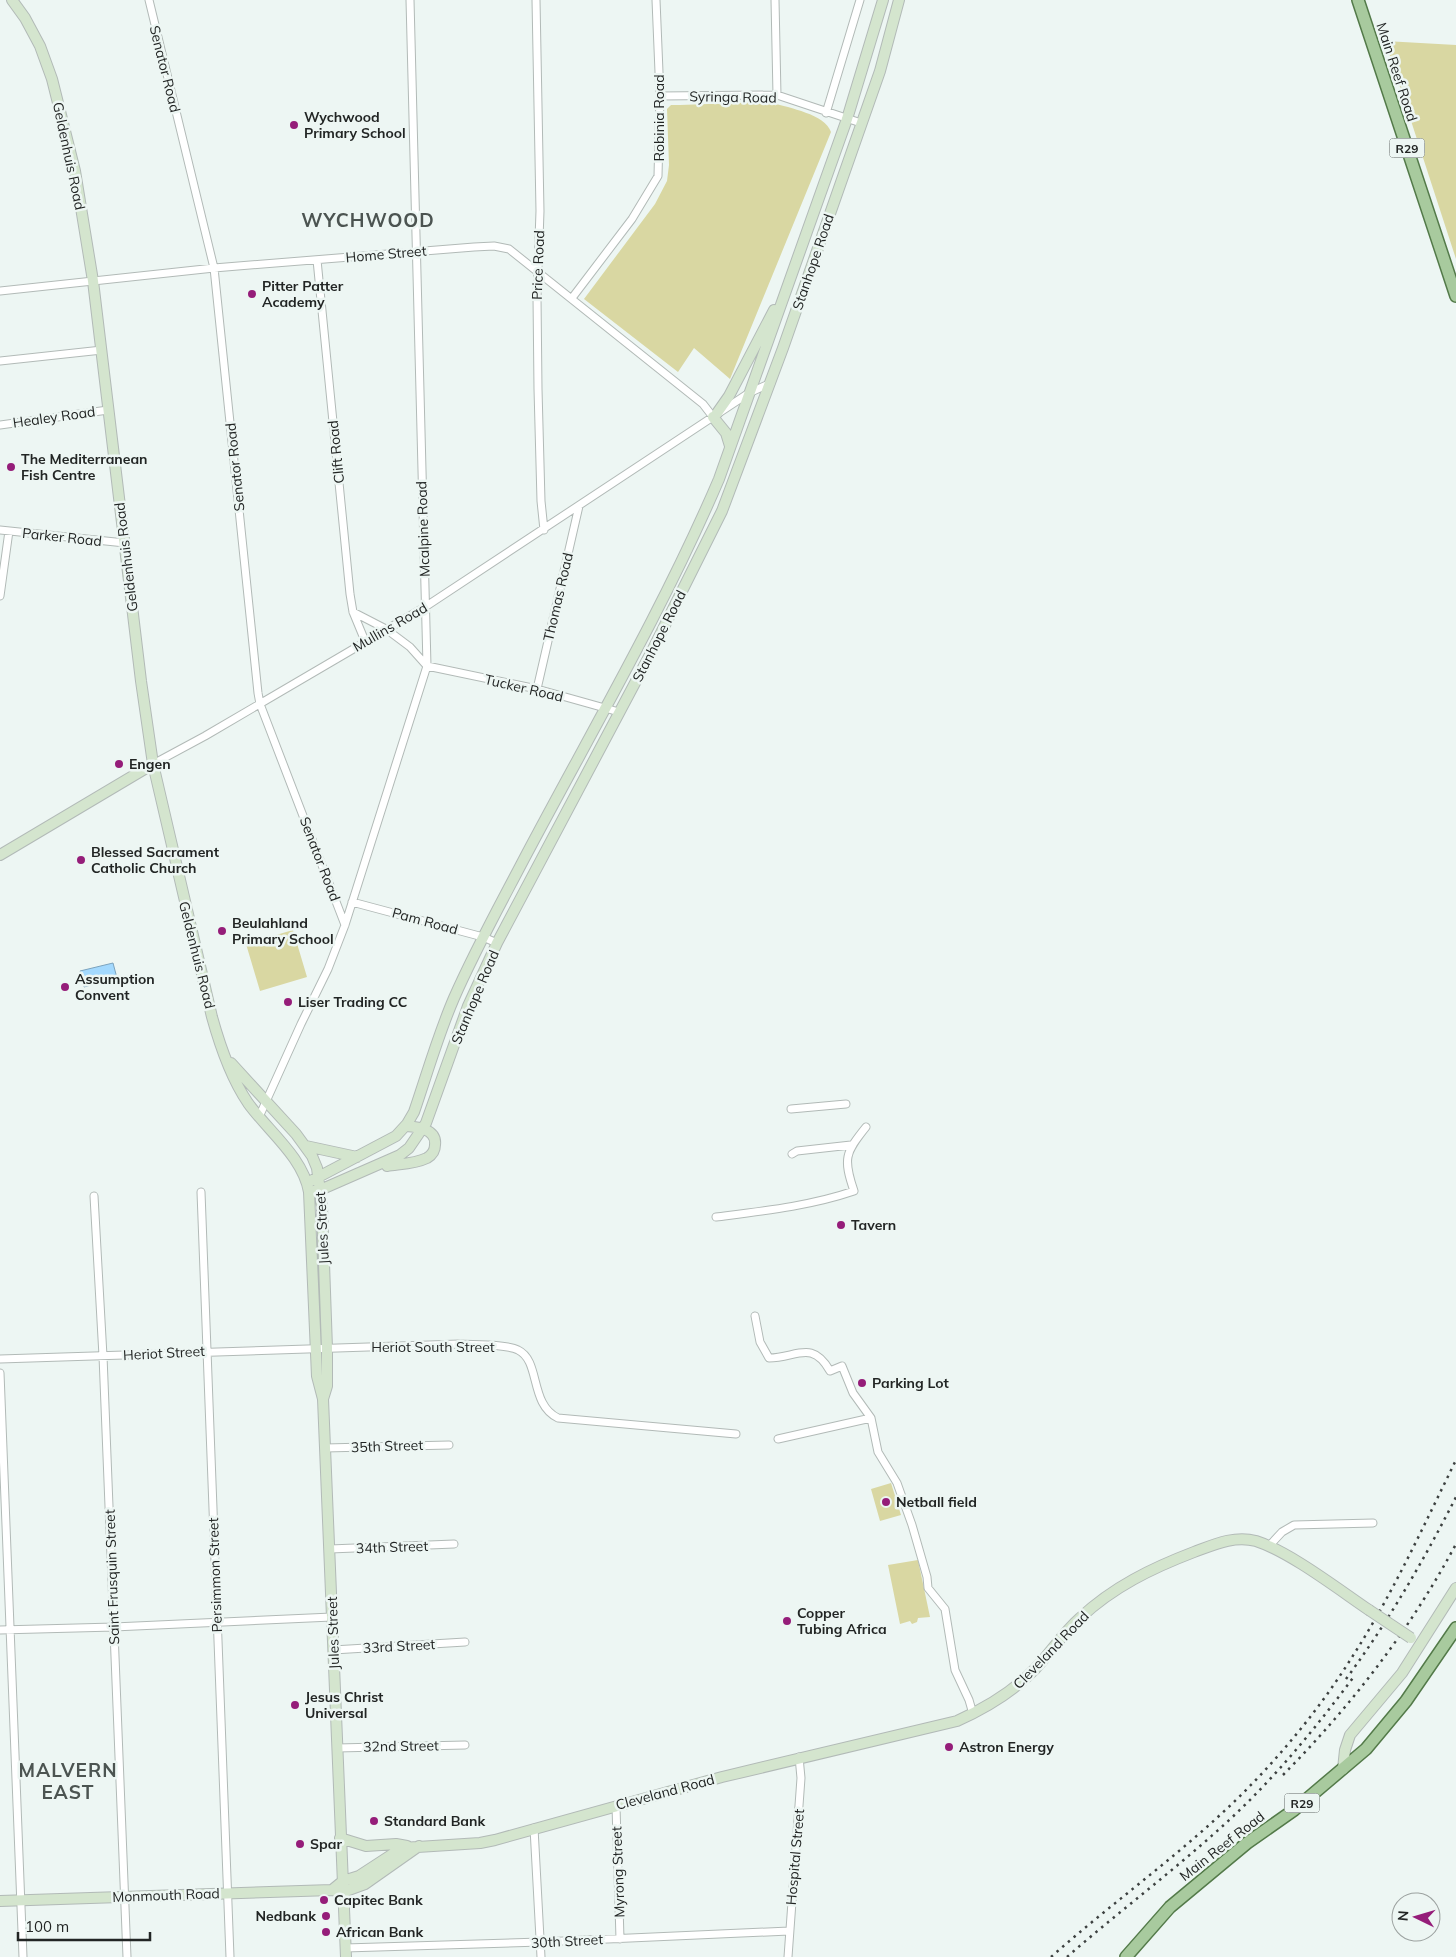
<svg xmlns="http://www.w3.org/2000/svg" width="1456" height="1957" font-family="Mulish,sans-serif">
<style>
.green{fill:#d9d7a2}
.water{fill:#a3d9fe;stroke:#7ca3bd}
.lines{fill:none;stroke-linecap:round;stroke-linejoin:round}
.street-casing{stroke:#b2bab7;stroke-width:9}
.secondary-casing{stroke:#b2bab7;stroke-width:12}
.primary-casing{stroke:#537a49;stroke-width:14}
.street{stroke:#fff;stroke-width:7}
.secondary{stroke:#d4e5ce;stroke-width:10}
.primary{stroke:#a8ca9e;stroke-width:11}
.rail{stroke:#3d4140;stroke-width:2.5;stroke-dasharray:2.5 5;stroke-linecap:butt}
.secondary-bridge-casing{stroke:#b2bab7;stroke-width:12;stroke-linecap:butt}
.secondary-bridge{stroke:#d4e5ce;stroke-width:10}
.poi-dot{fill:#951d79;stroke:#edf6f3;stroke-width:2}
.labels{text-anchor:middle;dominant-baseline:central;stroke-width:5;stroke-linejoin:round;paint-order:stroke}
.shield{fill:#edf6f3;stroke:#5f6462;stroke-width:1}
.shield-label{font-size:12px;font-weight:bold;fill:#222524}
.street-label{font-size:14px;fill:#222524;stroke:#edf6f3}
.poi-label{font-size:14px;font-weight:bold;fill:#222524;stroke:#edf6f3;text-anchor:start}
.district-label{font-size:19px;font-weight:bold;letter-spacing:1px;fill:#4c5451;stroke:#edf6f3}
</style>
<rect width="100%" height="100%" fill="#edf6f3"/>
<path class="green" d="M1385 41 1456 45V259Z
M765 102 773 103C789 108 825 114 831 132L730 379 694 348 678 372 584 299 655 204 667 181 669 165 667 109 671 105H680Z
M293 930 307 977 260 991 246 944Z
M891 1483 901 1515 880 1521 871 1489Z
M918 1560 930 1617 918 1618 917 1622 912 1624 910 1621 900 1624 888 1565Z"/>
<path class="water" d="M113 963 117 978 84 987 80 971Z"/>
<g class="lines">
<defs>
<path id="street" d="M149 0 214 268 258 693 260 704 345 925
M536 0 540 211 537 297 538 389 541 501 544 530
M775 0 777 95
M660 96 777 95 861 123
M826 113 860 0
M317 260 350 594 353 612 365 641
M0 291 214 268 474 247 494 246 509 249 703 404 713 417
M572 298 632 219 658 176 660 96 656 0
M0 361 102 350
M0 425 108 410
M0 530 125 543
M0 596 9 531
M353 612 386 629 410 647 427 666 537 689 619 712
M537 689 579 506
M153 764 205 736 425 607 749 393 771 383
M352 902 483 937 497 943
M791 1109 846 1104
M259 1117 301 1024 328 969 345 925 427 666 410 0
M792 1154 797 1151 851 1145
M201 1192 230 1957
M94 1196 103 1356 127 1957
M716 1217C763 1211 810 1206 854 1191 843 1159 845 1153 866 1127
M755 1316 760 1342 769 1358C796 1358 812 1339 830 1371L842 1366 853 1393 871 1418 878 1452 897 1483 912 1525 927 1577 928 1588 945 1609 955 1670 969 1700 973 1714
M0 1359 459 1344C474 1345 507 1344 518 1350 541 1361 529 1404 558 1418L736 1434
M0 1373 23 1957
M778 1439 871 1418
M325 1448 449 1445
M1269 1546 1282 1532 1294 1525 1373 1523
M330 1549 454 1544
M0 1630 114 1627 332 1617
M333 1650 465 1642
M337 1748 465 1745
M616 1806 620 1939
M534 1828 541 1957
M345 1948 541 1942 789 1931
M788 1957 801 1778 799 1757"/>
<path id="secondary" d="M12 0 25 18 40 46 52 79 75 171 93 281 141 681 153 764 212 1017C220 1046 231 1078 248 1103 268 1131 303 1157 309 1192L317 1376 323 1399 346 1957
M715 416 729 396 774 310
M713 417 726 433 730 446
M0 855 153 764
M231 1063 296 1134 312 1156 317 1168 322 1207 327 1348V1386L323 1399
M306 1146 357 1157
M387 1166C399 1164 415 1164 427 1158 432 1155 435 1151 435 1145 437 1129 418 1127 406 1126
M307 1183 396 1136 407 1124 414 1112C427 1074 438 1035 454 998 475 950 500 905 524 859 590 734 663 610 719 479L847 119 883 0
M309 1192 320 1190 400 1155 409 1148 426 1123 468 1006 497 943 653 649 722 511 783 348 880 71 899 0
M1343 1769 1345 1750 1350 1735 1402 1673 1456 1588
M340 1838 366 1846 396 1844 407 1846
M332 1890 343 1881 359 1876 402 1848 480 1843 495 1840 722 1777 957 1721C986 1708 1013 1692 1035 1669 1051 1652 1063 1633 1080 1618 1113 1587 1152 1568 1194 1552 1213 1545 1234 1535 1256 1541 1290 1552 1338 1589 1369 1610
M0 1901 332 1890 343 1892 365 1884 419 1846"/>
<path id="primary" d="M1358 0 1456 296
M1126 1957 1170 1907 1247 1843 1294 1810 1366 1749 1406 1701 1456 1628"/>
</defs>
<use href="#street" class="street-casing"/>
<use href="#secondary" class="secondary-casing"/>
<use href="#primary" class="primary-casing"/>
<use href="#street" class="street"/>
<use href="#secondary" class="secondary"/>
<use href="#primary" class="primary"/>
<path class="rail" d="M1346 1679C1388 1622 1424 1560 1456 1497
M1283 1775C1351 1706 1410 1630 1456 1544
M1051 1957C1114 1901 1184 1852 1243 1793 1285 1751 1323 1704 1354 1654 1393 1593 1424 1525 1456 1460
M1067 1957C1116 1914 1168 1875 1216 1832 1268 1786 1313 1732 1355 1675"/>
<defs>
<path id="secondary-bridge" d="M1369 1610 1411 1638"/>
</defs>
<use href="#secondary-bridge" class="secondary-bridge-casing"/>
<use href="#secondary-bridge" class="secondary-bridge"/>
</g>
<g class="poi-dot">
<circle cx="294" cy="125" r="5"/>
<circle cx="252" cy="294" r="5"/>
<circle cx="11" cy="467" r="5"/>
<circle cx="119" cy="764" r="5"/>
<circle cx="81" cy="860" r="5"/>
<circle cx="222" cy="931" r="5"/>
<circle cx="65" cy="987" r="5"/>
<circle cx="288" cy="1002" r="5"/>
<circle cx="841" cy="1225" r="5"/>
<circle cx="862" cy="1383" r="5"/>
<circle cx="886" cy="1502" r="5"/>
<circle cx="787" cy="1621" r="5"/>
<circle cx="295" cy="1705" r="5"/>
<circle cx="949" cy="1747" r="5"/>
<circle cx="374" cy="1821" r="5"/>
<circle cx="300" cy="1844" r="5"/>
<circle cx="324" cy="1900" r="5"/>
<circle cx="326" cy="1916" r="5"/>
<circle cx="326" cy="1932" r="5"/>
</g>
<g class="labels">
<g class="shield">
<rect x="1389.5" y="138.5" width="35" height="19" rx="4"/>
<rect x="1284.5" y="1793.5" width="35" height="19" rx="4"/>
</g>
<g class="shield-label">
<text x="1407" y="148">R29</text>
<text x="1302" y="1803">R29</text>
</g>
<g class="street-label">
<text transform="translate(165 69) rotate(76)">Senator Road</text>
<text transform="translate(1397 72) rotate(72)">Main Reef Road</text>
<text transform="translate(733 97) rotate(1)">Syringa Road</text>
<text transform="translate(659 118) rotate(-90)">Robinia Road</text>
<text transform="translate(69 156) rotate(78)">Geldenhuis Road</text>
<text transform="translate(386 254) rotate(-5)">Home Street</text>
<text transform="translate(813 262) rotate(-71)">Stanhope Road</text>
<text transform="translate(538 265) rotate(-88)">Price Road</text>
<text transform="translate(54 417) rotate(-8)">Healey Road</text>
<text transform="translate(336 452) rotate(-96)">Clift Road</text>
<text transform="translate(235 467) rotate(-96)">Senator Road</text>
<text transform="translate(423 529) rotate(-92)">Mcalpine Road</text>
<text transform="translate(62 537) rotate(6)">Parker Road</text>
<text transform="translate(126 557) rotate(-97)">Geldenhuis Road</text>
<text transform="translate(558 597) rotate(-77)">Thomas Road</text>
<text transform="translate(390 627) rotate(-30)">Mullins Road</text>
<text transform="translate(659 636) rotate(-63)">Stanhope Road</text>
<text transform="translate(524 688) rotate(13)">Tucker Road</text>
<text transform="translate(320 859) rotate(69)">Senator Road</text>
<text transform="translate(425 921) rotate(15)">Pam Road</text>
<text transform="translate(197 955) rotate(76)">Geldenhuis Road</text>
<text transform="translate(475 997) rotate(-67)">Stanhope Road</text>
<text transform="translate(322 1228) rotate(-93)">Jules Street</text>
<text x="433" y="1347">Heriot South Street</text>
<text transform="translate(164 1353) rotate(-3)">Heriot Street</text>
<text transform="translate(387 1446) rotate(-2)">35th Street</text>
<text transform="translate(392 1547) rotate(-2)">34th Street</text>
<text transform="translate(215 1575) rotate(-92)">Persimmon Street</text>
<text transform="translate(112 1577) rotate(-92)">Saint Frusquin Street</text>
<text transform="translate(333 1633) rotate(-92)">Jules Street</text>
<text transform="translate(399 1646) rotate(-3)">33rd Street</text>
<text transform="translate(1051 1650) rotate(-46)">Cleveland Road</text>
<text transform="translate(401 1746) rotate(-1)">32nd Street</text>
<text transform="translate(665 1792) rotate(-15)">Cleveland Road</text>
<text transform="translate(1222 1846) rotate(-38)">Main Reef Road</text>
<text transform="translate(795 1857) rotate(-85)">Hospital Street</text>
<text transform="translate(618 1872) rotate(-92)">Myrong Street</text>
<text transform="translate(166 1895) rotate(-2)">Monmouth Road</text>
<text transform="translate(567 1941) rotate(-3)">30th Street</text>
</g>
<g class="poi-label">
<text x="304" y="117">Wychwood<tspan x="304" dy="16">Primary School</tspan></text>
<text x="262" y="286">Pitter Patter<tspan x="262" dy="16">Academy</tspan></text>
<text x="21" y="459">The Mediterranean<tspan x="21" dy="16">Fish Centre</tspan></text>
<text x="129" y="764">Engen</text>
<text x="91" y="852">Blessed Sacrament<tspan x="91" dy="16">Catholic Church</tspan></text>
<text x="232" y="923">Beulahland<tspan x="232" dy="16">Primary School</tspan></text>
<text x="75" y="979">Assumption<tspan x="75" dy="16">Convent</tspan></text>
<text x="298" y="1002">Liser Trading CC</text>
<text x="851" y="1225">Tavern</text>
<text x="872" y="1383">Parking Lot</text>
<text x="896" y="1502">Netball field</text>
<text x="797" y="1613">Copper<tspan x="797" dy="16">Tubing Africa</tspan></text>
<text x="305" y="1697">Jesus Christ<tspan x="305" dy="16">Universal</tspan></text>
<text x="959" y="1747">Astron Energy</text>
<text x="384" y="1821">Standard Bank</text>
<text x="310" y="1844">Spar</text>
<text x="334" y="1900">Capitec Bank</text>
<text x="316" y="1916" text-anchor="end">Nedbank</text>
<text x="336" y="1932">African Bank</text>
</g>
<g class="district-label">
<text x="368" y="220">WYCHWOOD</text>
<text x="68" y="1770">MALVERN<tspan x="68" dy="22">EAST</tspan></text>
</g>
</g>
<g transform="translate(1416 1917) rotate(275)"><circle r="24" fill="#edf6f3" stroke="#9ca2a0"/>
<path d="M0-4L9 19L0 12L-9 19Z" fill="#951d79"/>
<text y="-8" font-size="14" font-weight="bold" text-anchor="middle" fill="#222524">N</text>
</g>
<path d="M18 1932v8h132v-8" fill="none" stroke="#222524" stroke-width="2.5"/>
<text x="25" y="1932" font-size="15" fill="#222524" stroke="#edf6f3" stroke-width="4" paint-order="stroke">100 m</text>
</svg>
